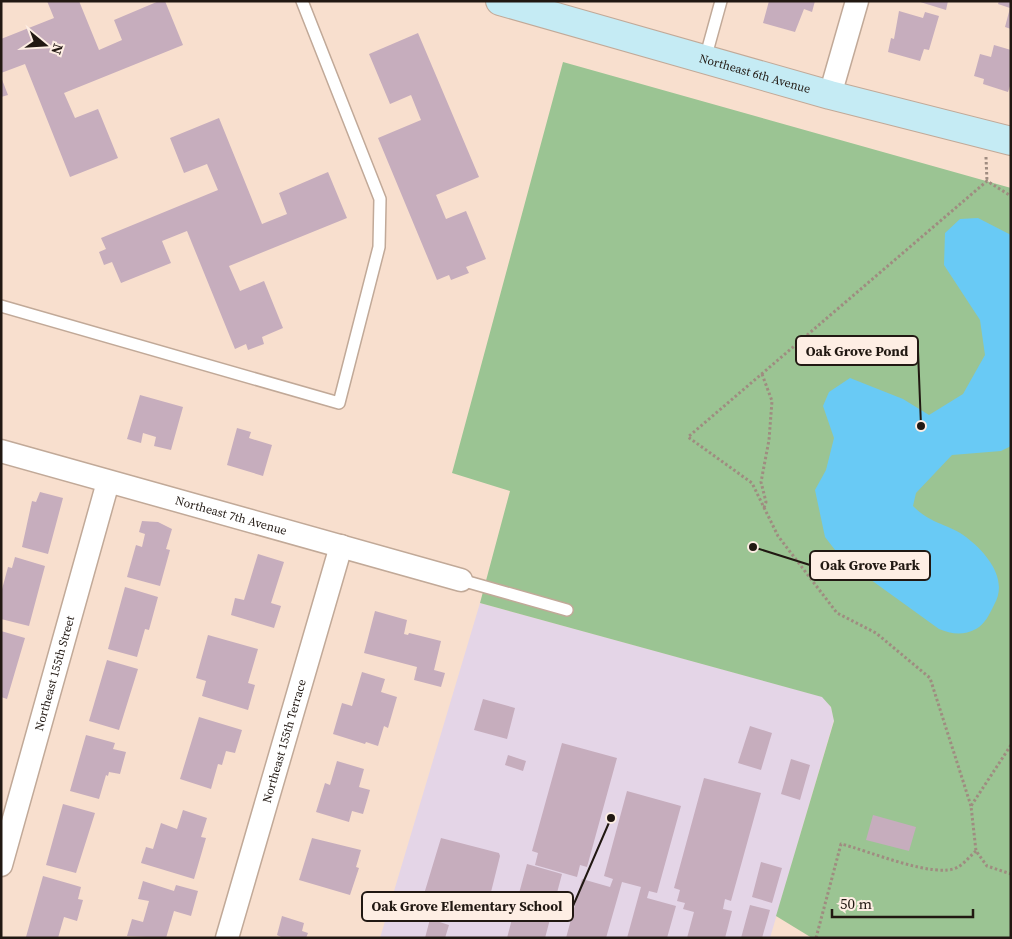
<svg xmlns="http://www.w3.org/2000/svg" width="1012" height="939" font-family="'Source Serif 4',serif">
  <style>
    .education { fill: #e4d5e7 }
    .green { fill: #9bc493 }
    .water { fill: #69caf5 }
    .building { fill: #c6adbd }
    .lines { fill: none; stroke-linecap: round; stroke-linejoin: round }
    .service-casing { stroke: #c1a998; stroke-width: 14 }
    .minor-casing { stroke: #c1a998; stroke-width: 25 }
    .secondary-casing { stroke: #c1a998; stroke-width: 30 }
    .path { stroke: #9f8c80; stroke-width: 3; stroke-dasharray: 2.5 2.5; stroke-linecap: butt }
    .service { stroke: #fff; stroke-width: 11 }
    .minor { stroke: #fff; stroke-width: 22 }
    .secondary { stroke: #c5ebf4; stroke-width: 28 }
    .labels { text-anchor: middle; stroke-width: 4; stroke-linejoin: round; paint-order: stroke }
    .street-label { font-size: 12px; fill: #211812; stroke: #feeee4 }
    .leader { fill: none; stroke: #211812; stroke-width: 2 }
    .callout-dot { fill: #211812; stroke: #feeee4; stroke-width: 2 }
    .callout { fill: #feeee4; stroke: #211812; stroke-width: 2 }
    .callout-label { font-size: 14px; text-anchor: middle; font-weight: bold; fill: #211812 }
  </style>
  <rect width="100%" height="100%" fill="#f8dfce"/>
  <path class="education" d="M480,603l343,94 8,10 3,13 -64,218h-390z"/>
  <path class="green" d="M563,62l448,126v750h-199l-36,-22 58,-195 -3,-14 -9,-10 -342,-94 30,-112 -58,-18z"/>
  <path class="water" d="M978,218l33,17v211l-10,5 -49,4 -36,38 -3,13c17,18 36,18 53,31 21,16 43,43 28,68 -5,10 -9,19 -18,24 -13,7 -25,5 -37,0l-97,-70 -17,-22 -10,-47 11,-20 8,-32 -11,-32 6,-14 21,-14 53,21 26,16 34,-21 22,-39 -5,-35 -36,-55 1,-32 15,-14z"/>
  <path class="building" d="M47,1h32l20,49 23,-10 -8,-20 45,-19h6l18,44 -119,48 11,25 23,-9 20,49 -48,19 -45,-113 -24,9v-34l53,-21z
    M769,1h46l-3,11 -8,-3 -9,23 -32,-9z
    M917,1h31l-2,9z
    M999,1h12v28l-6,-2 5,-19 -12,-4z
    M899,11l24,7 2,-6 14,4 -10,34 -5,-1 -4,12 -32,-9 3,-14 3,1z
    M418,33l61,144 -43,18 10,24 20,-8 20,48 -20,8 3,6 -18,7 -2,-5 -12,5 -59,-142 43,-18 -10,-25 -21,9 -21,-50z
    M994,45l17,5v33l-3,9 -25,-8 1,-5 -10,-3 6,-22 11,3z
    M1,77l7,18 -7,2z
    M219,118l43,106 25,-10 -8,-21 49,-21 19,46 -118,48 11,25 24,-10 19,47 -21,9 2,7 -16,6 -2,-6 -11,5 -48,-118 -25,10 9,22 -50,20 -9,-21 -8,3 -5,-13 7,-3 -5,-11 117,-48 -11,-26 -23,9 -14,-35z
    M140,395l43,12 -12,43 -17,-4 2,-9 -13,-4 -2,10 -14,-4z
    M237,428l14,4 -2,6 23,7 -9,31 -36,-11z
    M40,492l23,6 -15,56 -26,-7 10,-46 4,1z
    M142,521l16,1 14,7 -6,20 4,1 -10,36 -33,-9 9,-32 6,2 3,-13 -6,-2z
    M258,554l26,8 -13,41 10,3 -7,22 -43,-13 4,-17 9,2z
    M15,557l30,9 -16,60 -28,-7v-26l7,-26 4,1z
    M125,587l33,10 -9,33 -4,-1 -8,28 -29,-8z
    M375,611l32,9 -3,14 4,1 1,-2 32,8 -7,29 11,3 -4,14 -27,-7 3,-13 -53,-14z
    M1,631l24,7 -18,61 -6,-2z
    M208,635l50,14 -10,34 7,2 -7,25 -46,-14 4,-15 -10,-3z
    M107,660l31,9 -19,61 -30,-9z
    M362,672l23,7 -4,13 16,5 -9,31 -4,-2 -6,20 -12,-4 -1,2 -32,-10 9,-31 10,3z
    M483,699l32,9 -8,31 -33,-9z
    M199,717l43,13 -7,23 -9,-2 -4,14 -4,-1 -7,25 -31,-10z
    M750,726l22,7 -11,37 -23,-7z
    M86,735l29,8 -2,6 13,3 -6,22 -11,-2 -1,4 -2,-1 -7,24 -29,-8z
    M562,743l55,15 -30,109 -7,-2 -3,12 -42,-12 3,-12 -6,-2z
    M508,755l18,6 -3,10 -18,-6z
    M791,759l19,6 -10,35 -19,-6z
    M337,761l27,8 -5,18 11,3 -7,24 -11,-3 -3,11 -33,-10 9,-29 5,2z
    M704,778l57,15 -30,108 -6,-2 -2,10 9,2 -7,27h-38l7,-26 -11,-3 2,-6 -8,-2 3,-11 -6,-2z
    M627,791l54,15 -24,87 -8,-2 -2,7 29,8 -9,32h-40l14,-51 -19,-5 -16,56h-40l16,-59 28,8 3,-8 -9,-3z
    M63,804l32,9 -19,60 -30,-8z
    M183,810l24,8 -6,19 5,1 -12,41 -53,-16 5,-16 7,2 8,-26 16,6z
    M873,815l43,12 -7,24 -43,-11z
    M312,838l49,12 -5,17 3,1 -9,27 -51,-15z
    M441,838l58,15 1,3 -11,44 26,8 12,-44 35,10 -17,64h-38l5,-19 -27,-8 -3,9 -3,2 -56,-15 -2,-3z
    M761,862l21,6 -10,35 -20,-6z
    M43,876l38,11 -3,12 5,1 -6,21 -13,-4 -6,21 -32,-1z
    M143,881l31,10 2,-6 22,6 -7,25 -17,-5 -8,27 -39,-2 5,-17 11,3 6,-21 -11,-2z
    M750,905l20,5 -8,28h-21z
    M282,916l22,7 -2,8 6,2 -2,5h-23l-6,-3z
    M430,919l19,6 -4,13h-20z"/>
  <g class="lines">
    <defs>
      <path id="service" d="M705,59l16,-58
        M1,306l338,97 40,-156 1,-48 -78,-198
        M461,580l106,30"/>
      <g id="minor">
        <path d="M830,95l27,-94"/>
        <path id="s1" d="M1,451l460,129"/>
        <path id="s2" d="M1,865l107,-383"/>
        <path id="s3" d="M227,938l114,-392"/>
      </g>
      <g id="secondary">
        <path id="s4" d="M500,1l330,94 181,46"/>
      </g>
    </defs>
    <use href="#service" class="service-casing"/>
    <use href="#minor" class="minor-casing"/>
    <use href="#secondary" class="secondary-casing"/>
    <path class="path" d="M986,157l1,24
      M762,374l10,27 -3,39 -8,42 5,20 -2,6
      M1011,745l-40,61 5,45 11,15 24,8
      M971,806l-41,-128 -54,-45 -39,-20 -59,-77 -26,-53 -64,-46 299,-256 24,15
      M816,938l25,-94c26,6 95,36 117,23 7,-4 12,-11 18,-16"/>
    <use href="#service" class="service"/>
    <use href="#minor" class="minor"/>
    <use href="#secondary" class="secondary"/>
  </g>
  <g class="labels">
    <g class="street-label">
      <text dy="4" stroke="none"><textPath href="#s4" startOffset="265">Northeast 6th Avenue</textPath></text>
      <text dy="4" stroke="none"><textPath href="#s1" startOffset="239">Northeast 7th Avenue</textPath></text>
      <text dy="4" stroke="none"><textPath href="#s2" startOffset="199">Northeast 155th Street</textPath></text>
      <text dy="4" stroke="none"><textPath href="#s3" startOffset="205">Northeast 155th Terrace</textPath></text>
    </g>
  </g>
  <path class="leader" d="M921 426L918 351M753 547L810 565M611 818L573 906"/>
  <g class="callout-dot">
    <circle cx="921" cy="426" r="5"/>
    <circle cx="753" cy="547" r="5"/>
    <circle cx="611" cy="818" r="5"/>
  </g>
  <g class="callout">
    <rect x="796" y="336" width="122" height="29" rx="5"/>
    <rect x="810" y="551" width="120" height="29" rx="5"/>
    <rect x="362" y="892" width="211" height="29" rx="5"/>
  </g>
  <g class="callout-label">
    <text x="857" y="356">Oak Grove Pond</text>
    <text x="870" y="570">Oak Grove Park</text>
    <text x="467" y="911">Oak Grove Elementary School</text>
  </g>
  <rect width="1012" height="939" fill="none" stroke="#211812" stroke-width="5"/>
  <g transform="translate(45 45) rotate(108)" stroke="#feeee4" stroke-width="4" paint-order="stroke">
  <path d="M0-4L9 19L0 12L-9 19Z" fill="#211812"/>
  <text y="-8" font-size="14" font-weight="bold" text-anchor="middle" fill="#211812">N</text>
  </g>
  <path d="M832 909v8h141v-8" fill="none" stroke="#211812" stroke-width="2.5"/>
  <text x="840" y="909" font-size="15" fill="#211812" stroke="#feeee4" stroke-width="4" paint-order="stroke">50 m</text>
</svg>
